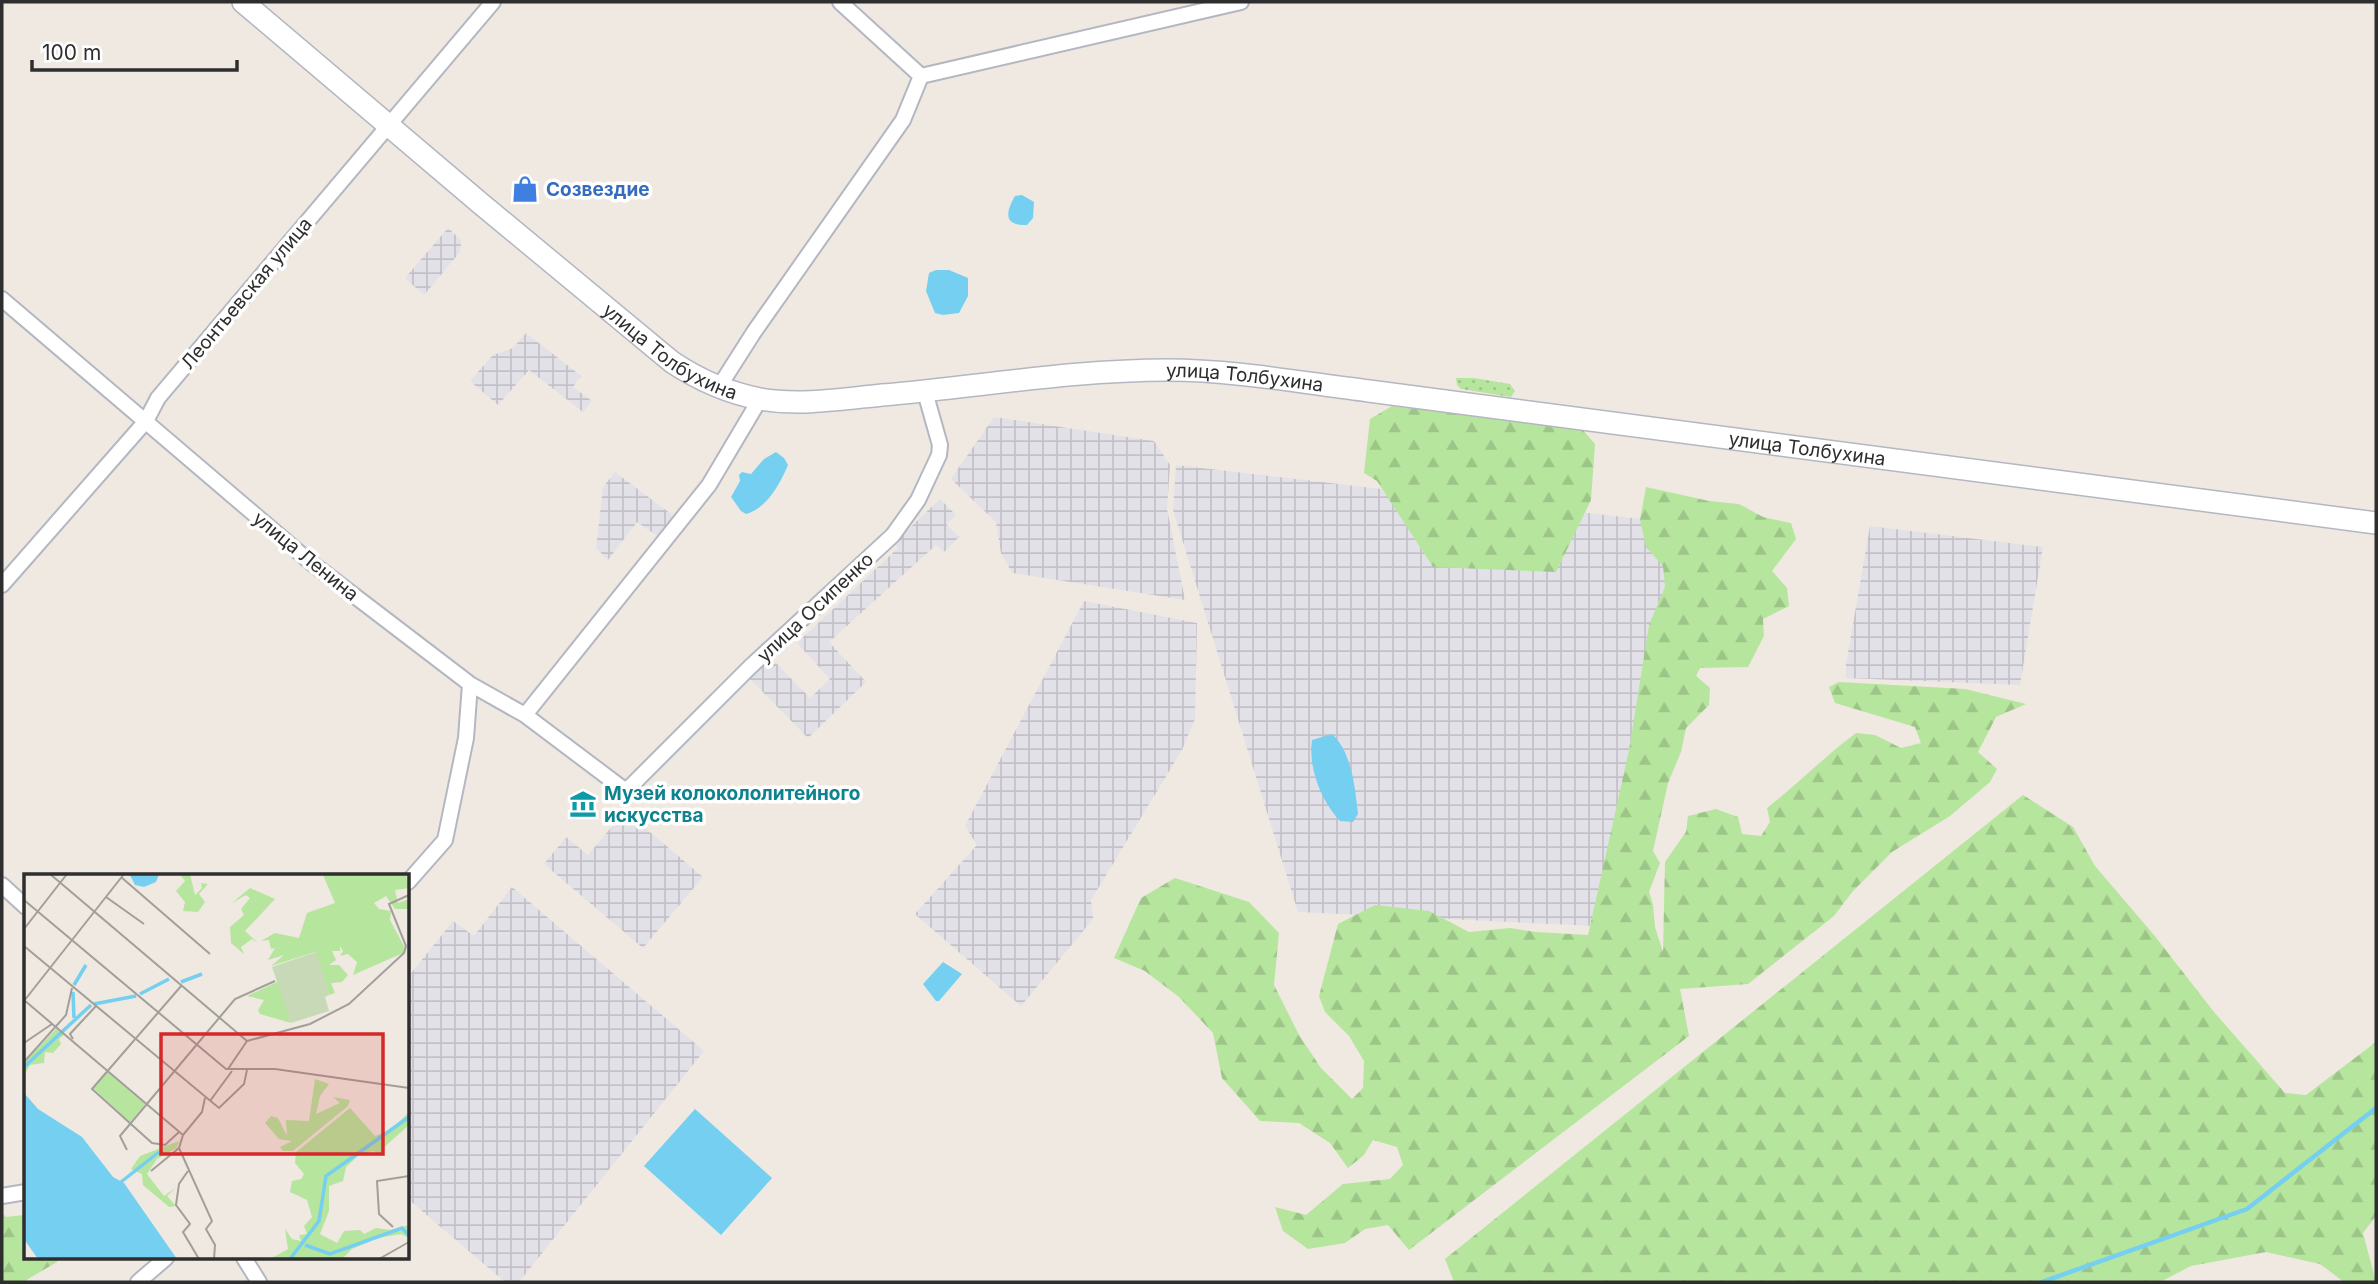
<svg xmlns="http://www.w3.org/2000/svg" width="2378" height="1284" font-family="Inter,sans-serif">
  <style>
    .industrial { fill: url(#industrial-grid) }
    .grass { fill: url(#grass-dots) }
    .forest { fill: url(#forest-firs) }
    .water { fill: #75cff0 }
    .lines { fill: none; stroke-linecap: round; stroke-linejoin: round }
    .stream { stroke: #75cff0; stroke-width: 4.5 }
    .minor-casing { stroke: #b4b7c1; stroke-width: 18 }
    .secondary-casing { stroke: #b4b7c1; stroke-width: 24 }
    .minor { stroke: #fff; stroke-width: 14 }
    .secondary { stroke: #fff; stroke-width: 21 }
    .labels { text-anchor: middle; stroke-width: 7; stroke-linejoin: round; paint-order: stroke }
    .shop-label { font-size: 19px; font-weight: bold; fill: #366cbe; stroke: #fff; text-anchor: start }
    .street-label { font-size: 19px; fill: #2e2e2e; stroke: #fff }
    .culture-label { font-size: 19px; font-weight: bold; fill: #0d838f; stroke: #fff; text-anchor: start }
    .inset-river { fill: none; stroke: #75cff0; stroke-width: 3.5 }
    .inset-road { fill: none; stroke: #a29e99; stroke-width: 2 }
    .view { fill: #d62828; fill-opacity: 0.15; stroke: #d62828; stroke-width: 3.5 }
    .inset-edge { fill: none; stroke: #2e2e2e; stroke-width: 3.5 }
  </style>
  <defs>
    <pattern id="industrial-grid" width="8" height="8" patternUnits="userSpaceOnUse" patternTransform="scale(1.75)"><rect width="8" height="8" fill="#e3e1e8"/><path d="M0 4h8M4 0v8" fill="none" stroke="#c3c1c7"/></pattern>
    <pattern id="grass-dots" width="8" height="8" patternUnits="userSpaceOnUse" patternTransform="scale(1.75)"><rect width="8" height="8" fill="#b6e59e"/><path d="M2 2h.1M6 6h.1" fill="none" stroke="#9dc588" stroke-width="1.8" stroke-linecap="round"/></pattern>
    <pattern id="forest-firs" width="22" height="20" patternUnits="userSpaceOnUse" patternTransform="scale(1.75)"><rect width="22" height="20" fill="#b6e59e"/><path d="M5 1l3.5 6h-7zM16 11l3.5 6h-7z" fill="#9dc588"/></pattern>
  </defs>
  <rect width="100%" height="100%" fill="#efe9e1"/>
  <path class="industrial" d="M448,228l13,12 -1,12 -36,43 -19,-17z
    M526,333l55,43 -8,11 19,14 -9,11 -54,-42 -31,35 -28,-24 23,-26 20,-7z
    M994,417l160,24 16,24 -3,44 18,91 -173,-27 -11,-20 -5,-31 -45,-43z
    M1176,465l516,60 -97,401 -297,-14 -125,-402z
    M615,472l60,45 -16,20 -22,-15 -29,38 -12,-12 7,-61z
    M940,499l16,16 -10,9 13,13 -15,15 -8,-7 -107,97 37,40 -58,56 -59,-60 22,-20 39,40 20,-19 -33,-36 101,-95 -4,-5z
    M1870,526l173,21 -23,138 -174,-7v-14z
    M1084,601l113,22 -2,96 -13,31 -91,150 2,19 -72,87 -106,-92 62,-69 -12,-19z
    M625,811l78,66 -60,71 -99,-84 22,-27 22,18z
    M512,887l192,164 -185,231h-14l-97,-83v-222l45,-56 21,15z"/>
  <path class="grass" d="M1456,378h18l36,6 5,7 -4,6 -50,-8 -4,-4z"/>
  <path class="forest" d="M1392,406l189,22 14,16 -4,56 -35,72 -123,-5 -56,-86 -13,-8 6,-54z
    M1646,487l63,14 30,3 24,13 28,6 5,16 -24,32 15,17 2,18 -26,13 1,17 -16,31 -48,1 -4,8 14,12 -1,17 -23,23 -5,24 -13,31 -15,68 7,12 -11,29 4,13 2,22 8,25 2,-90 21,-30 2,-16 28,-7 22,8 4,17 19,2 9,-14 -3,-14c31,-24 58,-52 89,-75l19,2 26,13 20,-5 -6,-16 -80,-24 -6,-16 10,-5 126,7 61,15 -30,13 -18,35 19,17 -7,13 -40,34 -58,36 -39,39 -19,25 -86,68 -68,5 9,47 -280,214 -21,-25 -23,4 -20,14 -37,6 -25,-18 -8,-24 31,8 37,-31 47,-5 13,-14 -6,-18 -24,-7 -9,15 -16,13 -18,-25 -31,-20 -39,-2 -38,-43 -9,-45 -34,-36 -34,-26 -31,-13 27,-60 34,-20 74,24 30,31 -5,52 25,50 22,33 31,31 11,-11 1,-27 -15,-25 -24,-24 -6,-16 19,-72 37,-19 54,6 40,21 41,-4 26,4 52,3 41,-185 20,-125 16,-38 -2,-21 -17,-19 -6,-27z
    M2023,795l50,32 22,39 59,69 60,77 71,81 21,2 70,-53v174l-13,17 13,49h-32l-24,-18 -54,-12 -75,14 -31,16h-706l-9,-23z
    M24,1203h2v55h33l-2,4 -34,20h-21v-69l4,4 18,-2z"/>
  <path class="water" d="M1022,195l12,7 -1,16 -6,7c-23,1 -22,-12 -12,-29z
    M936,270h13l19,8v18l-9,17 -16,2 -8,-2 -9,-22 3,-18z
    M776,452l8,6 4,7c-8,19 -21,43 -42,49l-5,-3 -10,-14 9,-16 -1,-6 3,-3 9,2 13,-15z
    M1332,734c20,18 23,54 26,80l-5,8 -13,-1c-19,-20 -32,-53 -28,-81z
    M943,962l19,12 -23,27h-3l-13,-17z
    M695,1109l77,69 -51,57 -77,-69z"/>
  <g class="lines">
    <path class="stream" d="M2042,1282l205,-73 129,-101"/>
    <defs>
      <path id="minor" d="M840,2l81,74
        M921,76l320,-74
        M2,299l307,262 161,123 55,31 101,76 124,-124 143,-132 25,-35 21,-45 1,-10 -15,-53
        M719,387l35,-55 149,-212 18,-44
        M2,585l144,-164 12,-23 335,-396
        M525,715l184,-230 51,-86
        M408,882l37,-42 21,-102 4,-54
        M2,885l24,22
        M2,1196l24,-4
        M244,1258l15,24
        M138,1282l28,-24"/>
      <g id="secondary">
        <path id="s1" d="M243,2l237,201 192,159c27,18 57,31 88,37 40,7 82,0 122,-4 95,-8 190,-25 286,-25 65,0 136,13 201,21l1007,132"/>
      </g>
    </defs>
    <use href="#minor" class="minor-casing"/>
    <use href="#secondary" class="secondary-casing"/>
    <use href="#minor" class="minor"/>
    <use href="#secondary" class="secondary"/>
  </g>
  <defs>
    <symbol id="shop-bare" viewBox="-9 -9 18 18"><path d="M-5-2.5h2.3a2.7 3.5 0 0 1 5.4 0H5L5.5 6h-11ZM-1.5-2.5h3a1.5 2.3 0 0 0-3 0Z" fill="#3f7fe0" stroke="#fff" stroke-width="2.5" paint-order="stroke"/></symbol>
    <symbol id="museum-bare" viewBox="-9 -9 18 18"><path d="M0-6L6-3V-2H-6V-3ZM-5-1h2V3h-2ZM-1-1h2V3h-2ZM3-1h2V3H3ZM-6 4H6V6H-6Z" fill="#0f9aa8" stroke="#fff" stroke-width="2.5" paint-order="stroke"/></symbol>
  </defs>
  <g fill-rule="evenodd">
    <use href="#shop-bare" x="506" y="170" width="38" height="38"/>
    <use href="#museum-bare" x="564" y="785" width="38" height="38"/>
  </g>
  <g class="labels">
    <g class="shop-label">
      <text x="546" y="196">Созвездие</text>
    </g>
    <g class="street-label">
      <text transform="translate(246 293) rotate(-50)" y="7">Леонтьевская улица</text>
      <text dy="7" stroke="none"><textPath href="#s1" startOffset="553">улица Толбухина</textPath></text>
      <text dy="7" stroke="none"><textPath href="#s1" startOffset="1143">улица Толбухина</textPath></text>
      <text dy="7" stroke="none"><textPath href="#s1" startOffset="1710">улица Толбухина</textPath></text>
      <text transform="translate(306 556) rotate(39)" y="7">улица Ленина</text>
      <text transform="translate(815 607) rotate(-43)" y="7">улица Осипенко</text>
    </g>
    <g class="culture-label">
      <text x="604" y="800">Музей колокололитейного<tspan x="604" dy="22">искусства</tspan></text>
    </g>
  </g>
  <g transform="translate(24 874)">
    <rect width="385" height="385" fill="#efe9e1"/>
    <path d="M101,213l20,17 -15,18 -22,-20z" fill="#b6e59e"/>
    <path d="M156,0h10l5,21 7,-7 -1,-5 7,1 -9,10 6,8 -7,10 -15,-1 2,-9 -9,-11 9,-10zM382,0l3,14 -14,2 3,13 11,-4 -1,10h-13l-9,-13 -12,7 5,6 12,2 -1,9 15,28 -2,5 -50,22 4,-13 -9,-8 -8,2 3,-5 -3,-5v5h-8l4,9 -7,5h10l9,10 -6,7 -11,1 4,10 -6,2 -14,-43 -44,14 13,-11 -16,5 7,-12 -4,1 -2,-9 -8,1 14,-8 24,5 8,-25 28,-10 -12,-28zM226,14l25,11 -30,32 13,12 -6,-4 -11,8 3,7 -13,-11 -1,-16 14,-12 -3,-6 9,-11 -4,-3 -14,8zM253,108l4,9 10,32 -31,-9 -2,-4 6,-10 -17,-4zM32,155l8,6 -5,4 2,5 -8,9 -8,-1 -1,11 -14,2 -6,10v-12zM291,205l14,5 -9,12 -4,18 24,-11 -7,-6 17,3 -2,6 -55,45h-10l-3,-4 12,-6 -13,-2 -14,-16 6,-7 7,2 9,18 -1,-16 23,1zM326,234l25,28 17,-7 17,-17v13l-27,24 3,7 -12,-5 -15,5 -12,11 -3,14 -14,5v25l-9,23 17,9 7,-12 16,-1 4,4 12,-6 15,2 18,-5v13l-8,-4 -23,4 -26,11 -10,10h-72l18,-10 -3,-20 7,10 9,2 -2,-6 8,-1 -3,-8 8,-9 -5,-17 -17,-8 2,-11 9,-2 3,-5 -9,-11 1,-11zM155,267l-2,7 -20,11 -10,15 17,22 13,-9 -10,9 9,10 -7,1 -26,-22 -1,-11 -11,-5 9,-13z" fill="#b6e59e"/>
    <path d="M292,78l13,43 -4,2 4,14 -38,12 -19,-56z" fill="#c8d9b8"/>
    <path d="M83,197l18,16 -17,15 -15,-14z" fill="#b6e59e"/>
    <path d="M135,0l-3,8 -12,5 -9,-2 -5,-10zM0,219l14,16 44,28 31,40 11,6 53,76h-139l-14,-20z" fill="#75cff0"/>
    <path class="inset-river" d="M157,108l21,-8M50,111l12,-20M49,118l1,26M116,120l29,-15M70,130l42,-8M0,193l67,-62M97,308l38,-30M281,371l25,9 72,-26 7,7M266,385l29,-38 7,-45 83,-59"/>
    <path class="inset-road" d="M26,0l197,167M97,3l89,77M82,23l38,27M0,26l202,169h49l134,19M0,55l43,-55M0,72l195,162 25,-24 3,-14M0,126l159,135M0,127l100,-127M49,165l-3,-5 26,-28M223,167l63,-17 39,-20 55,-51 2,-7 -17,-42 20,-9M0,169l28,-19M0,188l42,-47 6,-27M204,195l19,-28M186,227l22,-30M155,258l-14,13 -13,-2 -60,-54 90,-104M155,274l33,73 -6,8 9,16 -1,14M155,274l4,-13 19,-23 3,-14M103,276l-7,-14 115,-137 40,-18M127,297l28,-23M164,297l-9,13 -3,21 14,19 -7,8 16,27M369,353l-14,-13 -2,-33 32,-5M355,385l30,-17"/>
    <path class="view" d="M137,160h222v120h-222z"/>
    <rect width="385" height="385" class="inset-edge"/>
  </g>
  <rect width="2378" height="1284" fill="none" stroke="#2e2e2e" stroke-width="7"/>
  <path d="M32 60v10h205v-10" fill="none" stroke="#2e2e2e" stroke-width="3.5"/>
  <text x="42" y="60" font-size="21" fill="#2e2e2e" stroke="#ffffff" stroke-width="5" paint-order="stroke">100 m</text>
</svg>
